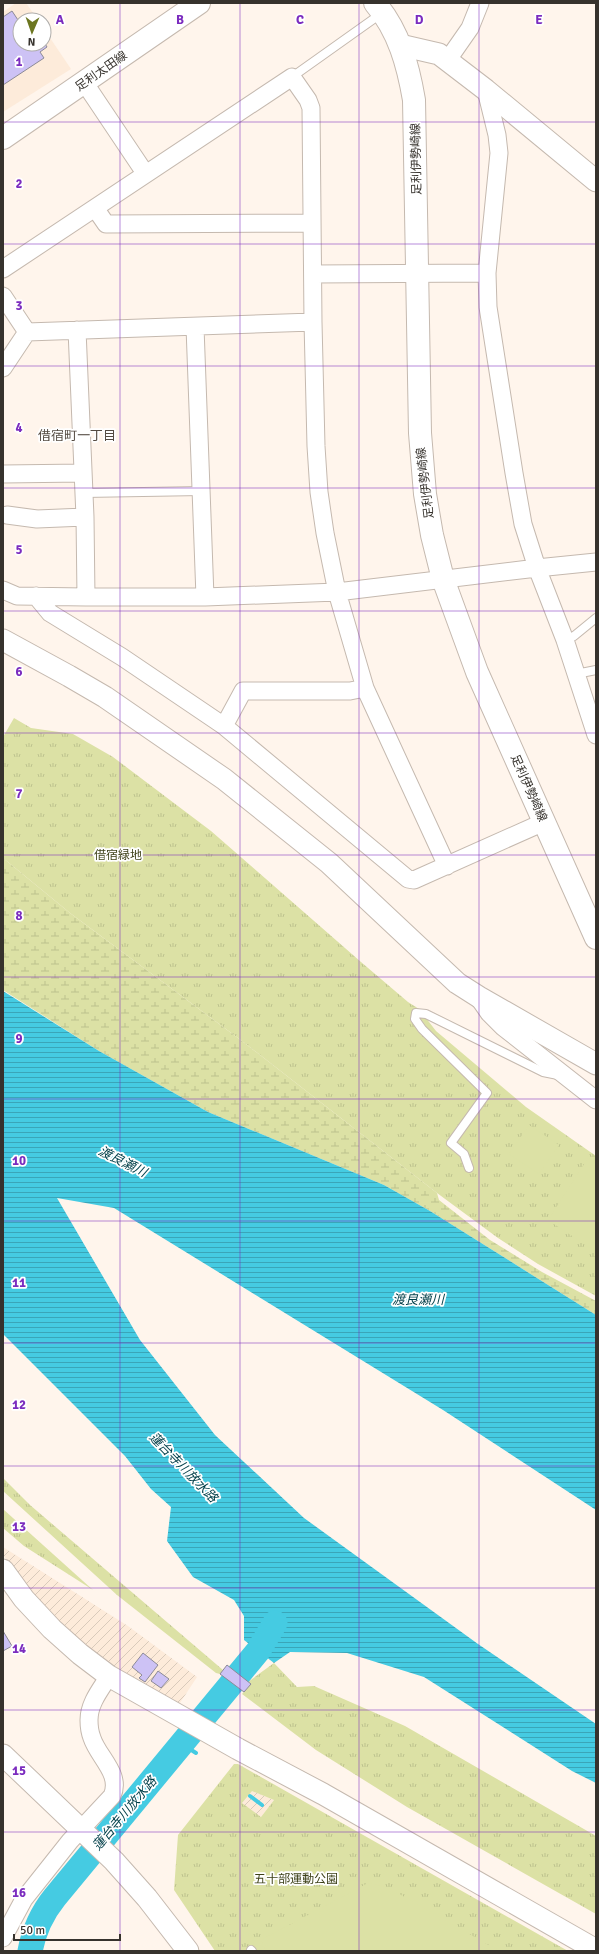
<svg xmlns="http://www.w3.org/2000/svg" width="599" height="1954" font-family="Signika,'Noto Sans JP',sans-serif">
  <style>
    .built { fill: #fdebda }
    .industrial { fill: url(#industrial-furrows) }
    .grass { fill: url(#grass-tufts); fill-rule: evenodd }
    .wetland { fill: url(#wetland-marsh) }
    .pitch { fill: #dce1a5 }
    .water { fill: url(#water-rules) }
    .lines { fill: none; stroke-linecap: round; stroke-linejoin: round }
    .stream { stroke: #45cbe2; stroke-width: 4 }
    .river { stroke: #45cbe2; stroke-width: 25 }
    .building { fill: #cdc2f5; stroke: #8c8a97 }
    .service-casing { stroke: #c5b9af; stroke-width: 10 }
    .minor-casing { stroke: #c5b9af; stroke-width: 19 }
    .tertiary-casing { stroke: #c5b9af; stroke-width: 23 }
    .primary-casing { stroke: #c5b9af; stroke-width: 24 }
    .service { stroke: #fff; stroke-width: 8 }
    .minor { stroke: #fff; stroke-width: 17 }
    .tertiary { stroke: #fff; stroke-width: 21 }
    .primary { stroke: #fff; stroke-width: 22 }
    .grid { fill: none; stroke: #7b2cbf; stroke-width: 1; stroke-opacity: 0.55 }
    .labels { text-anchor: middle; stroke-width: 3.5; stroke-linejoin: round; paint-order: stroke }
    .street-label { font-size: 12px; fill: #36322d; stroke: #fff }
    .park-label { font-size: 12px; fill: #3d4018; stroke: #fff }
    .neighbourhood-label { font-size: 13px; fill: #544b42; stroke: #fff }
    .water-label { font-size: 13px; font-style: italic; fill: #003e48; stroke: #fff }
    .grid-label { font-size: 13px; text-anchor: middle; font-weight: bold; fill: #7b2cbf; stroke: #fff; stroke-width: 3.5; stroke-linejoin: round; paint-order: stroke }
  </style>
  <defs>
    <pattern id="industrial-furrows" width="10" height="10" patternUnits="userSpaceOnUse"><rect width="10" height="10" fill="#fdebda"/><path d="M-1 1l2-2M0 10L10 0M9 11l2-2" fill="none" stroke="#d9cabb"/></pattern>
    <pattern id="grass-tufts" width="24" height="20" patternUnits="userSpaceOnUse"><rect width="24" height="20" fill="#dce1a5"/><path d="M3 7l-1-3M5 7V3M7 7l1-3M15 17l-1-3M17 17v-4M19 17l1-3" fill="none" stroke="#bdc28e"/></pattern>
    <pattern id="wetland-marsh" width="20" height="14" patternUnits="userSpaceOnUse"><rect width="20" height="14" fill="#dce1a5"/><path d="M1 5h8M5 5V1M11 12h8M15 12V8" fill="none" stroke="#bdc28e"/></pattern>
    <pattern id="water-rules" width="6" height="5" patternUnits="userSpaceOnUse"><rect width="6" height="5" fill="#45cbe2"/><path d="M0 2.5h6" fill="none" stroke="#3aa5b8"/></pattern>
  </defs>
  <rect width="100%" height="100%" fill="#fff5ec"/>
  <path class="built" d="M16,3h10l12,17h-18v24h24v-15l27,40 -68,43v-100z"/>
  <path class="industrial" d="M3,1547l125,79 69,51 -19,29 -78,-47 -56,-51 -41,-53z
    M251,1790l23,10 -13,17 -20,-13z"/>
  <path class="grass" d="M14,718l17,10 42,6 40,23 98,74 150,131 47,40 11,7 17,22 90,76 70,49v140l-58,-32 -40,-26 -61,-45 -195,-152 -172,-128 -67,-55v-121z
    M3,1478l27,27 193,165 -3,4 -4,-1 -99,-78 -114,-104z
    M3,1509l90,81 -69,-44 -21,-18z
    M274,1663l23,24 17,-1 91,40 191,110v78l-189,-107 -91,-57 -74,-56 9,-10 -3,-2z
    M234,1764h4l330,187h-353l-41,-61 4,-55zM252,1791l22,9 -13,17 -19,-14z"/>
  <path class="wetland" d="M3,858l67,55 172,128 195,152 2,7 51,40 52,32 54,29v14l-166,-104 -46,-26 -176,-73 -109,-61 -96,-61z"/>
  <path class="pitch" d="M529,1125l30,20 -20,29 -30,-20z
    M588,1158l8,5v89l-48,-32z
    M368,1883l19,4 112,64h-233l-5,-11z"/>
  <path class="water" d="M3,991l96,60 109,61 176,73 46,26 166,104v195l-153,-100 -329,-202 -57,-10 83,142 75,95 89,83 174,126 118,80v59l-24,-12 -148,-94 -77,-24 -57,-1 -16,11 -30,-23v-24l-10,-16 -41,-23 -26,-36 4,-34 -20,-18 -26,-33 -122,-122z"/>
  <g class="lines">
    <path class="stream" d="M182,1744l14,9
      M250,1796l12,9"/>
    <path class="river" d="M239,1674l19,-23 17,-28
      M30,1951c4,-21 12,-38 25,-54l177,-214"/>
  </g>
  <path class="building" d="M12,11l8,12v21h24v-2l3,5 -7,5 4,6 -41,27v-68z
    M3,1631l9,15 -9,5z
    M143,1653l15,12 -13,17 -6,-4 3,-3 -10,-8z
    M227,1665l24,19 -7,8 -24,-18z
    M158,1671l11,8 -8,9 -10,-7z"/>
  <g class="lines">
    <defs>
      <path id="service" d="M292,77l90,-64
        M84,493l118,-2
        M565,640l9,-4 22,-18
        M576,674l20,-4
        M469,1168l-5,-14 -13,-11 36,-50 -65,-64 -7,-10 1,-6 10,1 117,58 15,3
        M251,1950l1,1"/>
      <path id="minor" d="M447,61l23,-33 10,-25
        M84,82l61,91
        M486,90l11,45 2,18 -12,120 1,34 26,166 9,51 14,44 28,72 31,95
        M95,208l11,16 206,-1
        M3,269l289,-192 16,23 3,8 2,214 3,124 3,46 6,41 12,59 28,96 82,178
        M313,274l174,-1
        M3,296l24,36 286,-10
        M195,327l10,270
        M77,330l8,187 1,80
        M3,368l24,-36
        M3,474l80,-1
        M7,515l30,4 48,-2
        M3,590l14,6 69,1h119l132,-5 200,-24 59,-6
        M36,596l14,17 72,44 102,69 184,153 6,1 130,-58
        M224,726l19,-35h107l15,-3
        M480,1000l9,13 14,14 93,73
        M3,1938l21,-39 46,-58 42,-45c10,-22 -14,-39 -20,-58 -2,-5 -3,-13 -3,-18 0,-17 12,-31 20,-44"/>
      <path id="tertiary" d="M400,45l39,9 47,36 110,91
        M3,640l66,36 36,21 119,82 105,84 128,120 22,14 117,67
        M3,1570l21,29 28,30 28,25 29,22 129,73 85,45 273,156
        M3,1755l111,106 33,37 41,53"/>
      <path id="primary" d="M375,3c24,28 33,62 39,97l6,333 5,61 7,41 11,44 34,93 119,266
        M3,138l196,-135"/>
    </defs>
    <use href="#service" class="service-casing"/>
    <use href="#minor" class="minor-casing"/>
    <use href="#tertiary" class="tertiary-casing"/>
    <use href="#primary" class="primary-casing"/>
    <use href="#service" class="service"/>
    <use href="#minor" class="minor"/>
    <use href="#tertiary" class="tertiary"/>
    <use href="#primary" class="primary"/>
  </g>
  <path class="grid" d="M120,3v1948M240,3v1948M359,3v1948M479,3v1948M3,122h593M3,244h593M3,366h593M3,488h593M3,611h593M3,733h593M3,855h593M3,977h593M3,1099h593M3,1221h593M3,1343h593M3,1466h593M3,1588h593M3,1710h593M3,1832h593"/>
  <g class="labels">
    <g class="street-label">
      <text transform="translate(101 71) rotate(-35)" y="4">足利太田線</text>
      <text transform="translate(416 159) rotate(-91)" y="4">足利伊勢崎線</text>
      <text transform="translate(425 483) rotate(-97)" y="4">足利伊勢崎線</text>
      <text transform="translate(529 788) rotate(66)" y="4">足利伊勢崎線</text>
    </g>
    <g class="park-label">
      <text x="118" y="859">借宿緑地</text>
      <text x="296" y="1883">五十部運動公園</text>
    </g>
    <g class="neighbourhood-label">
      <text x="77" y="440">借宿町一丁目</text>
    </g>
    <g class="water-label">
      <text transform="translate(123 1161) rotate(27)" y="5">渡良瀬川</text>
      <text x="418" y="1304">渡良瀬川</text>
      <text transform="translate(184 1467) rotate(46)" y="5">蓮台寺川放水路</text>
      <text transform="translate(124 1813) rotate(-50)" y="5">蓮台寺川放水路</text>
    </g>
  </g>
  <g class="grid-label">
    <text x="60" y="24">A</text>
    <text x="180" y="24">B</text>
    <text x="300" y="24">C</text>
    <text x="419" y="24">D</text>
    <text x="539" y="24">E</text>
    <text x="19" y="66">1</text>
    <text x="19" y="188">2</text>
    <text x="19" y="310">3</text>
    <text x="19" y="432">4</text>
    <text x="19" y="554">5</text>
    <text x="19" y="676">6</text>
    <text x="19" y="798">7</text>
    <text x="19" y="920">8</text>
    <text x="19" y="1043">9</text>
    <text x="19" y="1165">10</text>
    <text x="19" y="1287">11</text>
    <text x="19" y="1409">12</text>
    <text x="19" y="1531">13</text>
    <text x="19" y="1653">14</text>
    <text x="19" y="1775">15</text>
    <text x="19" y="1897">16</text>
  </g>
  <rect width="599" height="1954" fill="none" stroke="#36322d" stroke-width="8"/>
  <g transform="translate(32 32) rotate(182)"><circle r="19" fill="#ffffff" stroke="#afadab"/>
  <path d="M0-3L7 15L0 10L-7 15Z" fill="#6c7620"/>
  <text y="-6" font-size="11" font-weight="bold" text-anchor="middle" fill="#36322d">N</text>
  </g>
  <path d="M14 1934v6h106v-6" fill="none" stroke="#36322d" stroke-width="2"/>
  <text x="20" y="1934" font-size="12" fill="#36322d" stroke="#ffffff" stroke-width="3" paint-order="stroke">50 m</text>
</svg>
